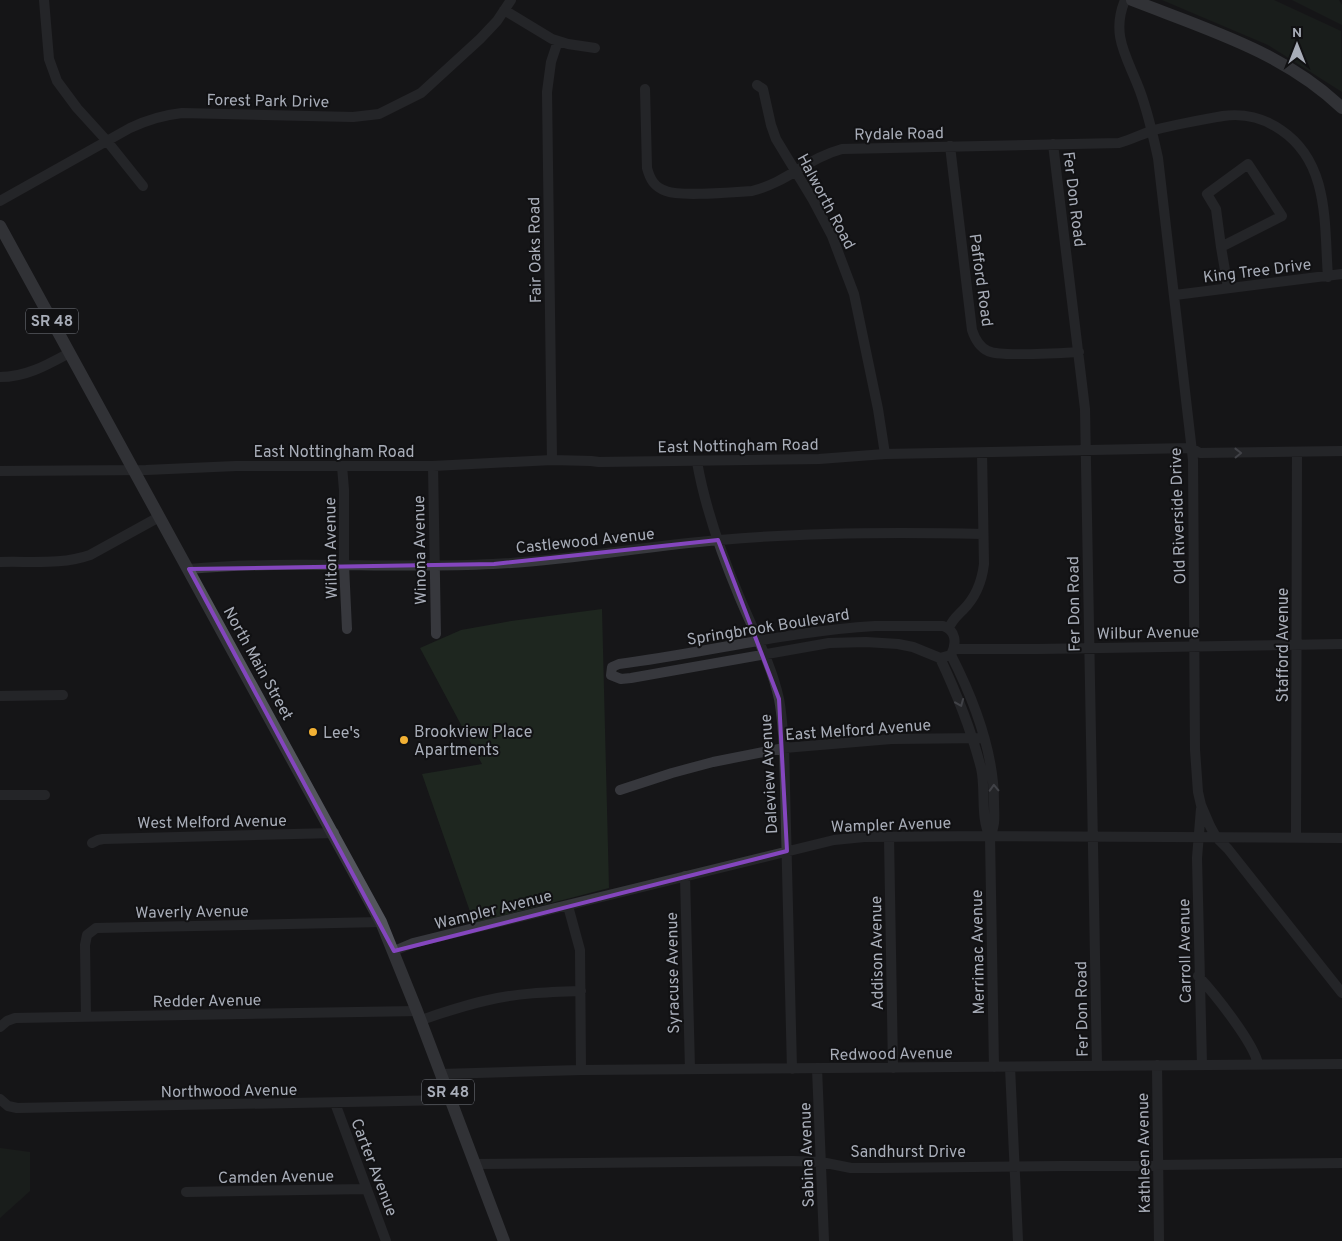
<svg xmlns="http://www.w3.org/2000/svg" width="1342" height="1241" font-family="Overpass,sans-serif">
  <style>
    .green { fill: #1e261f }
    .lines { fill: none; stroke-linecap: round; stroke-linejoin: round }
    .minor { stroke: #37383d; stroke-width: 10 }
    .major { stroke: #53555c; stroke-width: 12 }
    .oneway { stroke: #757881 }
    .marked { fill: none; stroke: #8446be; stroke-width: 4; stroke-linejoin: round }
    .poi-dot { fill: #f2b134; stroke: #111113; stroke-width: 2 }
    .labels { text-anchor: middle; stroke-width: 4; stroke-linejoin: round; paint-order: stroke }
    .shield { fill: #111113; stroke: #7b7e86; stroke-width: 1 }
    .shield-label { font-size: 15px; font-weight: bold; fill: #a8adb8 }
    .street-label { font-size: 16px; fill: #a8adb8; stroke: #111113 }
    .poi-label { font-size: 16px; fill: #a8adb8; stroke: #111113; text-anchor: start }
  </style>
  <rect width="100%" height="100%" fill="#161618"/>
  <path class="green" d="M1162,0h112l67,31 1,61 -74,-47z
    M1292,0h47l3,5v20z
    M602,609l7,279 -135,35 -52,-149 60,-10 -62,-116 41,-18 50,-9z
    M0,1148l30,4v39l-30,27z"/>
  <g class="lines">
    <path class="minor" d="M44,0l5,59 8,22 20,27 30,33 36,45
      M1125,0c-15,36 3,58 15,91 8,22 13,44 18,67l35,302 2,290 3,42 3,13 9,21 6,11 12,12 114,144
      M504,10l48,29 16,5 27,4
      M757,85l6,4 8,36 5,14 37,61 19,36 22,58 24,115 7,45
      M645,89l2,79c3,11 7,19 19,23 14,6 68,1 86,0 36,-9 56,-33 90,-42l277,-6c11,-3 21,-8 32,-12 21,-6 50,-11 72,-15 20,-3 41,2 58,14 49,33 43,94 47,147
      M1053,144l32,265 12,657
      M950,146l22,184c3,9 7,17 16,21 11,6 74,2 91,1
      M1248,164l34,52 -61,31 -5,-38 -9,-15z
      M0,201l130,-73c17,-8 33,-13 52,-15l171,4 26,-3 42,-21 59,-54 17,-18 14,-21
      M1221,247l7,41
      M1175,295l167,-21
      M0,377c26,0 47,-12 69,-24
      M552,460l-5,-368 4,-30 7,-21
      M697,462c8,45 24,91 42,134 14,34 32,67 40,103 3,16 4,33 5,49l8,321
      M342,466l2,24v75l3,64
      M433,466l3,168
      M0,471l146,-1 90,-4h197l119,-6 39,1 8,1 220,-3 66,-5 306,-6 9,5 142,-2
      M0,562c30,-1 62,3 90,-7l69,-38
      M189,569c101,-9 203,0 304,-5 76,-3 151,-18 227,-24 88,-8 175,-8 263,-6
      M875,626h68c13,4 14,17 8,29l-11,3 -27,-11 -15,-3 -32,-2 -37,1 -198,35 -10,1 -10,-4 1,-8 7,-3c86,-11 170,-33 256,-38z
      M949,628c3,-8 8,-12 14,-18 13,-13 19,-29 21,-46l-2,-111
      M954,649h84l304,-5
      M951,655c23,45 43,96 43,147 0,13 2,23 -4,34l4,231
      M940,658c17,36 31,71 41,110 5,20 -1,51 9,68
      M0,696l63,-1
      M620,790l52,-17 41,-11 71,-14 107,-9 93,-1
      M0,795h45
      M1201,809l-4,49 5,207
      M889,837l4,231
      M1296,837l1,-385
      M92,843l6,-3 5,-1 231,-6
      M685,876l5,193
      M568,906l12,44 1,120
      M394,951l19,-8 421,-103 30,-3 126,-1 352,2
      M1198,976c16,17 56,67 60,88
      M86,1017l-1,-72 2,-10 9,-7 285,-6
      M421,1020c21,-7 41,-14 63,-19 32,-8 64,-9 97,-10
      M0,1027l7,-6 8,-3 402,-7
      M1157,1065l2,176
      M1010,1067l8,174
      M817,1068l7,173
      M441,1074l140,-4 761,-6
      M0,1099l8,7 9,2 434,-8
      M335,1103l51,138
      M475,1164l318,-3 28,1 30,6h30l461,-5
      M186,1192l181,-3"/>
    <path class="major" d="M1132,0c74,29 152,52 210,108
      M0,226l381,696 36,89 87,230"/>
  </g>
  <defs><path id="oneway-chevron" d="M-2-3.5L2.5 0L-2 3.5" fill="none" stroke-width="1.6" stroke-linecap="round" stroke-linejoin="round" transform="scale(1.25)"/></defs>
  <g class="oneway">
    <use href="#oneway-chevron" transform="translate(1238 453) rotate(-1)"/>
    <use href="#oneway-chevron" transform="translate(960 703) rotate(68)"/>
    <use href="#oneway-chevron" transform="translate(994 788) rotate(-92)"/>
  </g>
  <path d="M0 0H1342V1241H0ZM718,540l61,159 8,152 -393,100 -205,-382 305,-5z" fill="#161618" fill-opacity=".55" fill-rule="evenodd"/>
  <path class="marked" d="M718,540l61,159 8,152 -393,100 -205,-382 305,-5z"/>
  <g class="poi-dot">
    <circle cx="313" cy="732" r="5"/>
    <circle cx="404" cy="740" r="5"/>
  </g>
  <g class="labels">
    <g class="shield">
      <rect x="26" y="308.5" width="52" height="25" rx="4"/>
      <rect x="422" y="1079.5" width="52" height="25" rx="4"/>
    </g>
    <g class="shield-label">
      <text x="52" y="326">SR 48</text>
      <text x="448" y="1097">SR 48</text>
    </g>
    <g class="street-label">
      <text transform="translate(268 100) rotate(1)" y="6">Forest Park Drive</text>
      <text transform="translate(899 133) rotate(-1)" y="6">Rydale Road</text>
      <text transform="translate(1075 199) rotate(83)" y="6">Fer Don Road</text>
      <text transform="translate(827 201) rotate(62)" y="6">Halworth Road</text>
      <text transform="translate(534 250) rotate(-91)" y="6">Fair Oaks Road</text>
      <text transform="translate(1257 270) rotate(-7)" y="6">King Tree Drive</text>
      <text transform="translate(982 280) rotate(82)" y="6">Pafford Road</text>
      <text transform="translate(738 445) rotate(-1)" y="6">East Nottingham Road</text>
      <text x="334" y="457">East Nottingham Road</text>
      <text transform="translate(1177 516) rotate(-92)" y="6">Old Riverside Drive</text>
      <text transform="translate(585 540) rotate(-6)" y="6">Castlewood Avenue</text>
      <text transform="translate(330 548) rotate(-91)" y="6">Wilton Avenue</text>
      <text transform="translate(419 550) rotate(-91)" y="6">Winona Avenue</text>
      <text transform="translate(1073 604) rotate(-91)" y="6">Fer Don Road</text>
      <text transform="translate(768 626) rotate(-9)" y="6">Springbrook Boulevard</text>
      <text transform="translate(1148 632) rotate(-1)" y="6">Wilbur Avenue</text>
      <text transform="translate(1282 645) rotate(-90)" y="6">Stafford Avenue</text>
      <text transform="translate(259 663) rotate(61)" y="6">North Main Street</text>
      <text transform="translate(858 729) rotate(-4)" y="6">East Melford Avenue</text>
      <text transform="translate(768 774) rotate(-93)" y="6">Daleview Avenue</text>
      <text transform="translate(212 821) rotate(-1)" y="6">West Melford Avenue</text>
      <text transform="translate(891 824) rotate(-2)" y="6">Wampler Avenue</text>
      <text transform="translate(493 909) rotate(-14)" y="6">Wampler Avenue</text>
      <text transform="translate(192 911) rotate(-1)" y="6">Waverly Avenue</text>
      <text transform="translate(1184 951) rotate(-91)" y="6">Carroll Avenue</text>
      <text transform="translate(977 952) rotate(-91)" y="6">Merrimac Avenue</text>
      <text transform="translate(876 953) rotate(-91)" y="6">Addison Avenue</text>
      <text transform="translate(672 973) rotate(-91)" y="6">Syracuse Avenue</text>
      <text transform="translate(207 1000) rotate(-1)" y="6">Redder Avenue</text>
      <text transform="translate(1081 1009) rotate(-91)" y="6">Fer Don Road</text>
      <text transform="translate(891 1053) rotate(-1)" y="6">Redwood Avenue</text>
      <text transform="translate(229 1090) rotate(-1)" y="6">Northwood Avenue</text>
      <text x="908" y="1157">Sandhurst Drive</text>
      <text transform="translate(1143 1153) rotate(-91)" y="6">Kathleen Avenue</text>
      <text transform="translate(806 1155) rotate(-92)" y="6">Sabina Avenue</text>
      <text transform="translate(375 1167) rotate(69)" y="6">Carter Avenue</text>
      <text transform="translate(276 1176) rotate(-1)" y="6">Camden Avenue</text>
    </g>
    <g class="poi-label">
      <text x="414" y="737">Brookview Place<tspan x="414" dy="18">Apartments</tspan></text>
      <text x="323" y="738">Lee's</text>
    </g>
  </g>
  <g transform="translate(1297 45)" stroke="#111113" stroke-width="4" paint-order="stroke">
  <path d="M0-4L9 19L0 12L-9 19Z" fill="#a8adb8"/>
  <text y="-8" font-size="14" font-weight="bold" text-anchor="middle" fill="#a8adb8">N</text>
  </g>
</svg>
